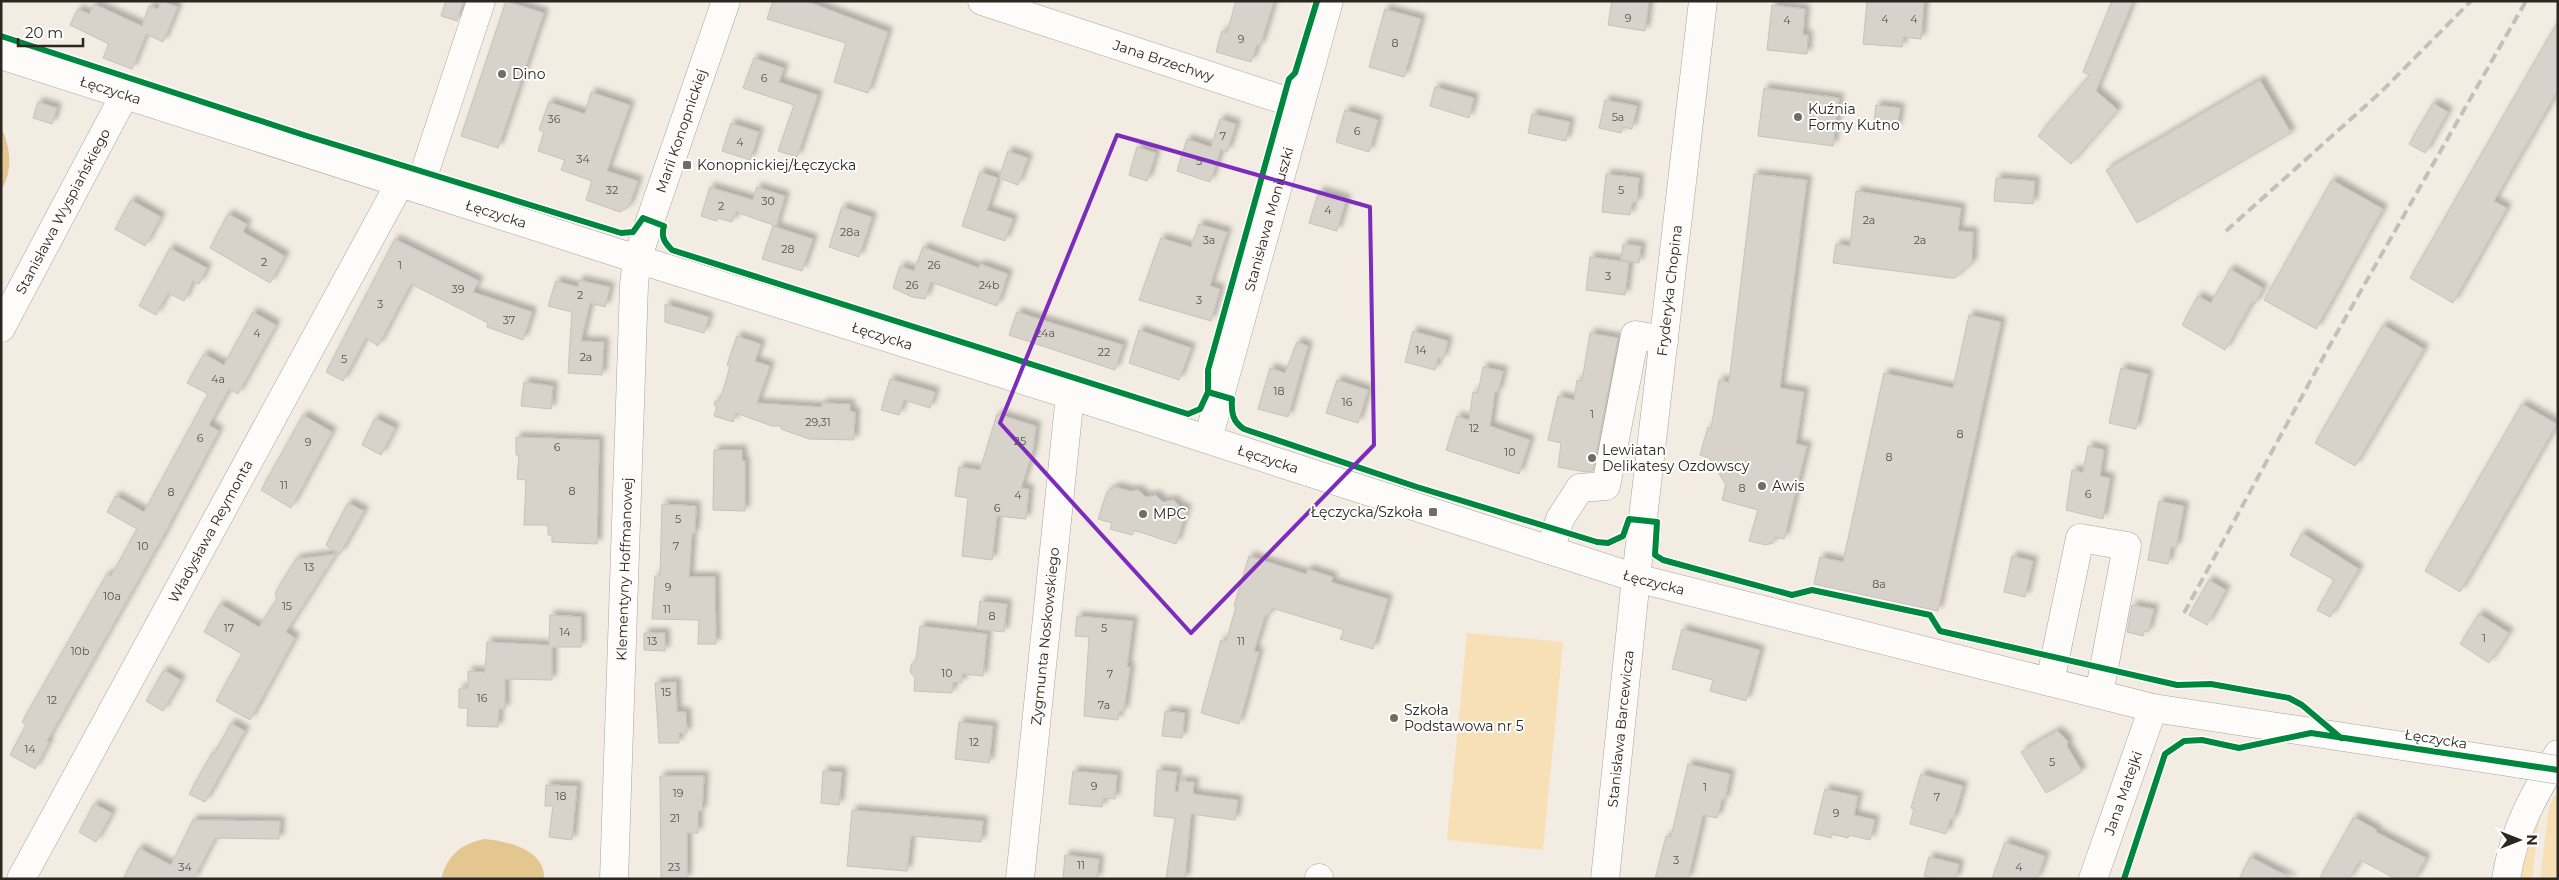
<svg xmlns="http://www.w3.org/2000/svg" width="2559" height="880" font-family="Montserrat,sans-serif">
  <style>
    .green { fill: #f7e0b5 }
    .water { fill: #e3c690 }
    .building { fill: #d7d2ca; stroke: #c7c2ba; filter: url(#shadow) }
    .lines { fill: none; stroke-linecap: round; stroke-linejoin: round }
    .minor-casing { stroke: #a9a49d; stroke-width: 29 }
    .minor { stroke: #fdfcfb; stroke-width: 28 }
    .rail { stroke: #c2c0bd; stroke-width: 4; stroke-dasharray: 10 5; stroke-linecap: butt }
    .minor-bridge-casing { stroke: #a9a49d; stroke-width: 29; stroke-linecap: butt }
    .minor-bridge { stroke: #fdfcfb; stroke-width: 28 }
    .cycleway-casing { stroke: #fff; stroke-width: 9 }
    .cycleway { stroke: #00873e; stroke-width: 6 }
    .marked { fill: none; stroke: #7b2cbf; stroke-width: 4; stroke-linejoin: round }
    .poi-dot { fill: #716c64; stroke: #fff; stroke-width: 2 }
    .labels { text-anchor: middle; stroke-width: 4; stroke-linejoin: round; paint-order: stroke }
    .number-label { font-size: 11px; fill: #59544d }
    .street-label { font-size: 14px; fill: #2b2720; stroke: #fff }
    .poi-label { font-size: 14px; fill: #2b2720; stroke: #fff; text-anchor: start }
  </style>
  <defs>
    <filter id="shadow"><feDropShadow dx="4.5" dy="-4.5" stdDeviation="2.5" flood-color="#0004"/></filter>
  </defs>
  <rect width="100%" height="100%" fill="#f2ece2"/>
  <path class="green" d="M1467,633l96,9 -20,208 -96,-10z
    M2554,796l4,1v82h-18l9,-72z
    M2540,811l-8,68h-13l2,-17z"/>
  <path class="water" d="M1,127c10,21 12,44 0,64z
    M485,839c22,2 61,11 59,40h-103c7,-24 19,-35 44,-40z"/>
  <path class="building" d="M161,1l17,6 -4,9 -11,26 -17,-8 -14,35 -29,-11 6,-14 -39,-19 8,-16 11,5 5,-10 48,22 7,-20 9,3z
    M446,1h17l-6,20 -16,-5z
    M506,1l38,12 -46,135 -37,-12z
    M773,1h33l82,31 -20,61 -34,-11 12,-39 -79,-24z
    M1236,1h38l-14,45 -3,-1 -6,17 -35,-10 6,-21 5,2z
    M1612,1h37l-4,30 -37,-6z
    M1867,1h57l-3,38 -18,-2 -1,10 -39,-3z
    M2112,1h21l-37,90 22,19 -47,54 -33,-28 52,-61 -7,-3z
    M1772,5l33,4 -2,26h5l-1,19 -40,-4z
    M1385,9l36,10 -17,58 -35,-10z
    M2558,21v69l-64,111 13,7 -54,95 -43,-25z
    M754,58l30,10 -5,14 39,13 -21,62 -19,-6 16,-46 -51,-17z
    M2260,80l31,53 -154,90 -31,-53z
    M1435,87l39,11 -5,20 -39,-12z
    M1764,88l75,10 -6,48 -75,-10z
    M591,92l39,13 -23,66 31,10 -9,25 -9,6 -34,-12 6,-19 -31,-11 4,-10 -27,-9 6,-19 -5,-2 10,-28 36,12z
    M1605,100l32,6 -5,23 -9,-2 -2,6 -22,-5z
    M38,102l19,6 -5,16 -19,-6z
    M2433,103l15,9 -23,41 -16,-9z
    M1876,105l24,3 -3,20 -23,-3z
    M1345,110l33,10 -9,32 -33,-10z
    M1532,114l38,8 -4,19 -38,-8z
    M1220,119l16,5 -9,28 -8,-3 2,1 -11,32 -33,-11 10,-32 24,8z
    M731,123l28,9 -9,28 -28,-9z
    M1137,147l19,6 -9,28 -18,-6z
    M1008,151l20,7 -10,27 -19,-7z
    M980,172l18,6 -11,32 26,9 -8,22 -43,-15z
    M1606,174l33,4 -2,24 -5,1 -2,12 -28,-3z
    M1754,174l53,6 -27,208 24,4 -8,52 11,2 -23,93 -9,-2 -2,6 -7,2 -17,-4 9,-31 -36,-10 4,-15 -17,-27 -9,-3 8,-28 3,2 8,-49 10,2z
    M1996,178l39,3 -2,23 -39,-3z
    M2332,180l51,29 -67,120 -52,-29z
    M710,187l43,13 4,-13 28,9 -9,30 -40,-14 -4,10 -14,-4 -2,3 -15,-5z
    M1319,191l27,8 -9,32 -28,-8z
    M1856,191l105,17 -3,23 15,1 -1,31 -17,15h-4l-118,-15 3,-19 14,2z
    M131,200l30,17 -16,29 -30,-17z
    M842,207l30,10 -13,40 -30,-10z
    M228,214l19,10 -4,8 42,24 -15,27 -60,-35z
    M1199,224l28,8 -17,54 10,3 -9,32 -72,-21 22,-62 30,9z
    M773,226l40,13 -11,32 -40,-12z
    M395,239l84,42 -6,11 59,20 -9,28 -36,-13 1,-4 -77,-39 -33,62 -12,-8 -23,43 -17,-9z
    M1623,244l18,2 -2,17 -18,-3z
    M923,247l56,21 1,-4 28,10 -11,32 -66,-24 -6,17 -13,-2 -19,-9 7,-22 14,5z
    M170,248l37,20 -8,16 -6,-3 -9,20 -16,-8 -12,22 -17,-9z
    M1590,257l39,5 -4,33 -39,-5z
    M2230,269l33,19 -8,16 -3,-2 -27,48 -43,-25 16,-29 13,7z
    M579,280l31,7 -5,20 -15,-4 -9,38 23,1 -2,33 -34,-2 4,-61 -24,-6 8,-25 22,6z
    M665,304l44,13 -5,16 -39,-11z
    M253,312l23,13 -38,69 -9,-5 -20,36 10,6 -58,109 -114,201 2,1 -14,27 -25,-14 16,-30 -4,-3 85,-148 4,2 26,-47 -30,-17 9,-16 28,16 64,-118 -21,-11 17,-29 20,11z
    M1017,312l106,33 -8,25 -106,-35z
    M1969,315l32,7 -63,289 -124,-27 6,-27 23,5 41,-189 69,15z
    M2383,325l41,24 -69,117 -40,-23z
    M1139,330l52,18 -12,32 -50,-17z
    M1413,331l35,10 -5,18 -5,-1 -3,12 -30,-8z
    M1590,333l28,5 -25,133 -7,1 -28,-5 3,-24 -13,-3 10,-44 16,4 3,-20 5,1z
    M737,336l24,8 -6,17 15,5 -13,37 65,4v-4l28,1v7l5,1 -1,28 -45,-1 -28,-10v-3h-9l-36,-13 -3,9 -19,-6 3,-10 -3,-1 1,-4h4l5,-13 6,-22 -3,-1z
    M1297,342l11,4 -20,71 -30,-8 12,-41 15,5z
    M1483,367l20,4 -5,21h-3l-5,34 40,14 -11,34 -73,-24 11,-34 12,4 4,-28 5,1z
    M2121,368l27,6 -12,55 -27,-6z
    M890,379l45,13 -5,16 -26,-8 -5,15 -18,-5z
    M1337,380l31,10 -10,33 -32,-10z
    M524,382l29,4 -2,23 -30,-3z
    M2522,404l35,20 -97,168 -35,-21z
    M997,414l39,12 -3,24 -12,38 8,1 -3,30 -29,-3 -5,44 -30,-4 6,-58 -13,-2 4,-29 21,3z
    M303,415l29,17 -41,76 -30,-18z
    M375,418l20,10 -14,27 -19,-10z
    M516,437l83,3 -2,104 -45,-2v-7h-4v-10h-24l2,-45 -9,-1 2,-24h-3z
    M2088,446l16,4 -4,26 10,2 -7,41 -37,-9 6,-40 11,2z
    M714,450h28v10l3,1v50l-32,-1z
    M1116,487l14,4 8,-1 8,7 10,-2 7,7 11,-2 5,6 8,3 -11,35 -42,-14 -2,5 -22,-6 2,-6 -14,-4 9,-27z
    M2159,501l25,5 -8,42 -5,-1 -3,17 -20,-4z
    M348,503l16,8 -24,43 -14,-9z
    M662,504l34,2 -1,27h-3l-3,44h26l1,67h-18l1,-24 -47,-1 3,-43h5z
    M2302,533l57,36 -29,48 -13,-7 17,-30 -44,-25z
    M336,554l-50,78 9,6 -45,82 -34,-19 26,-47 -38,-22 16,-28 39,23 18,-28 -2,-6 21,-34z
    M1249,556l57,18 2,-5 25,8 -2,5 57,17 -15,50 -33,-10 4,-9 -72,-22 -3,7 -4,1 -11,35 5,1 -20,72 -38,-11 20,-73 5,2 10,-35 -2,-1z
    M2012,556l21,5 -8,36 -21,-5z
    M2209,580l17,10 -19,35 -18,-10z
    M980,601l27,3 -3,28 -27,-3z
    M2132,605l22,4 -6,23 -4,-1 -1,5 -16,-4z
    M2479,614l30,19 -20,30 -29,-19z
    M550,615l31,2v30h-29v33l-47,-1v30h-6l-1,18 -31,-1 1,-18h-9v-19l9,-1v-17l17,1 2,-30 62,3z
    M1077,616l56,5 -6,46h3l-6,44h-5l-1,9 -34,-4 5,-79 -14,-1z
    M920,626l67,8 -4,42 -21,-2v9l-9,-1 -1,11 -38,-2 1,-13 -5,-6 1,-7 5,-4z
    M1682,629l78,21 -14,51 -36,-10 3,-11 -41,-11z
    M644,633h21v18l-21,-1z
    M164,670l17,10 -18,31 -17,-10z
    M676,682l1,30h9l1,21h-8v10h-20l-4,-60z
    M1165,711l20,2 -3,25 -20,-2z
    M959,722l34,4 -4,37 -34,-4z
    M231,723l14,8 -40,71 -16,-8 23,-41 2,1z
    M2057,731l11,10 -1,5 15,25 -36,22 -25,-41z
    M1688,764l42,10 -5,26 -3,-1 -5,19 -14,-3 -15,64h-33l11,-43 5,1z
    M1157,770l20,2 -2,19 3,1 2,-11 14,1 -1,12 45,6 -3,20 -44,-6 -6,65h-19l9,-61 -21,-2z
    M823,771l19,1 -3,33 -18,-2z
    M1073,771l44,4 -2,24 -12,-1 -1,9 -33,-3z
    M1921,774l42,12 -10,34 -3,-1 -4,15 -36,-10 4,-15 -3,-1z
    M660,776h44l-2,35h-4v22h-11v46h-26z
    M546,785l31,1 -5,54 -23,-3 4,-31h-8z
    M1825,789l33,7 -4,19 21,5 -5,20 -21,-5 -1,3 -16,-4 -1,4 -17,-4z
    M94,804l18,9 -16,29 -17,-10z
    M852,810l131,11 -2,21 -70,-6 -4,35 -60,-5z
    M2354,817l23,13 -1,2 50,26 -11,21h-19l-36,-19 -11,19h-30z
    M193,820l87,1 -1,18 -64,-1 -21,40 2,1h-73l16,-31 32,17z
    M2005,842l40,14 -8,23h-45z
    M1065,855l34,4 -2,20h-34z
    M1929,857l30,7 -3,15h-19l-13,-3z
    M2250,857l43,22h-54z"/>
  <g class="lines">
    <defs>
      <g id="minor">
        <path id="s1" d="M982,1l317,104"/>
        <path id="s2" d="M1,55l636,204 433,136 566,183 517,130 368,56"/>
        <path d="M419,189l62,-188"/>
        <path id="s3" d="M1,328l124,-234"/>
        <path id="s4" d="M1208,439l121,-438"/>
        <path d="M1550,550l10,-31 20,-31 26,-2 29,-151 29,5"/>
        <path d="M2050,682l30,-144 47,8 -28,148"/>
        <path id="s5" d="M21,879l379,-696"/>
        <path id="s6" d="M614,879l20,-594 3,-26 89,-258"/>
        <path id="s7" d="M1020,879l50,-484"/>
        <path d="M1319,879v-1"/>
        <path id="s8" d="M1605,879l31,-301 67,-577"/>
        <path id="s9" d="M2093,879l60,-171"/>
        <path d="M2506,879c8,-50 27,-82 52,-125"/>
      </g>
    </defs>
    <use href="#minor" class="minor-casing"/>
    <use href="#minor" class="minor"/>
    <path class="rail" d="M2226,231l155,-139 90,-91
      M2184,613l146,-268 196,-344"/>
    <defs>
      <path id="minor-bridge" d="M2521,764l37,6"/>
    </defs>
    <use href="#minor-bridge" class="minor-bridge-casing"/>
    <use href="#minor-bridge" class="minor-bridge"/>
    <defs>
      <path id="cycleway" d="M1,36l306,100 314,97 12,-1 10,-14 21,8c-3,11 0,16 8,24l516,164 12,-5 8,-17 24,7c-1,14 1,23 12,30l173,58 180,55 11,1 15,-7 6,-17 28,3 -2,33 8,5 129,35 20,-5 118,25 10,16 237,54 34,-1 78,14 13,7 39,33
        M1208,392v-22l81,-291 6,-6 22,-72
        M2124,879l41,-125 19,-13 18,-1 37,8 72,-15 247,37"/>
    </defs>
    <use href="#cycleway" class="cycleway-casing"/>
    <use href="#cycleway" class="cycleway"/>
  </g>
  <path class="marked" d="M1117,135l253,72 4,238 -183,188 -191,-210z"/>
  <g class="poi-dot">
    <circle cx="502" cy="74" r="5"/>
    <circle cx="1798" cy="117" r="5"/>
    <rect x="682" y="160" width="10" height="10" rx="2.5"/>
    <circle cx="1592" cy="458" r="5"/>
    <circle cx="1762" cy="486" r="5"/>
    <rect x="1428" y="507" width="10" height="10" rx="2.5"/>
    <circle cx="1143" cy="514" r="5"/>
    <circle cx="1394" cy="718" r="5"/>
  </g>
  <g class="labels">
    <g class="number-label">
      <text x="1628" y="22">9</text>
      <text x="1885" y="23">4</text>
      <text x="1914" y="23">4</text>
      <text x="1787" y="24">4</text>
      <text x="1241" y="43">9</text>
      <text x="1395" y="47">8</text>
      <text x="764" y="82">6</text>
      <text x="1618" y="121">5a</text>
      <text x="554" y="123">36</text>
      <text x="1357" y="135">6</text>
      <text x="1223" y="140">7</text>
      <text x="740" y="146">4</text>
      <text x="583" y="163">34</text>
      <text x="1199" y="165">5</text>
      <text x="612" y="194">32</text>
      <text x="1621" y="194">5</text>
      <text x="768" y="205">30</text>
      <text x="721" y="210">2</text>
      <text x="1328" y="214">4</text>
      <text x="1869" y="224">2a</text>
      <text x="850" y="236">28a</text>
      <text x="1209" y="244">3a</text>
      <text x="1920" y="244">2a</text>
      <text x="788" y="253">28</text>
      <text x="264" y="266">2</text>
      <text x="400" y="269">1</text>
      <text x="934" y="269">26</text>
      <text x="1608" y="280">3</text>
      <text x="912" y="289">26</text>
      <text x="989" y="289">24b</text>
      <text x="458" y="293">39</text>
      <text x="580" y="299">2</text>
      <text x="1199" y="304">3</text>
      <text x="380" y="308">3</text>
      <text x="509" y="324">37</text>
      <text x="257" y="337">4</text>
      <text x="1045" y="337">24a</text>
      <text x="1421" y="354">14</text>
      <text x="1104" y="356">22</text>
      <text x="586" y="361">2a</text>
      <text x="344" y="363">5</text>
      <text x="218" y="383">4a</text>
      <text x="1279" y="395">18</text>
      <text x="1347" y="406">16</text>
      <text x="1592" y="418">1</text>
      <text x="818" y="426">29,31</text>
      <text x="1474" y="432">12</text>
      <text x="1960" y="438">8</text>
      <text x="200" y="442">6</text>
      <text x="1020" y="445">25</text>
      <text x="308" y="446">9</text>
      <text x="557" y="451">6</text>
      <text x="1510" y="456">10</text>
      <text x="1889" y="461">8</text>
      <text x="284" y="489">11</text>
      <text x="1742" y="492">8</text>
      <text x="572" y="495">8</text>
      <text x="171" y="496">8</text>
      <text x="2088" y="498">6</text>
      <text x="1018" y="499">4</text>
      <text x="997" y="512">6</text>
      <text x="678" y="523">5</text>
      <text x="143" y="550">10</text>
      <text x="676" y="550">7</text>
      <text x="309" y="571">13</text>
      <text x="1879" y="588">8a</text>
      <text x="668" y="591">9</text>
      <text x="112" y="600">10a</text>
      <text x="287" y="610">15</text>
      <text x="667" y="613">11</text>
      <text x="992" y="620">8</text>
      <text x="229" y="632">17</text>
      <text x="1104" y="632">5</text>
      <text x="565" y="636">14</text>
      <text x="2484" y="642">1</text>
      <text x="652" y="645">13</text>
      <text x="1241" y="645">11</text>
      <text x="80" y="655">10b</text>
      <text x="947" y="677">10</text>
      <text x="1110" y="678">7</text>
      <text x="666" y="696">15</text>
      <text x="482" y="702">16</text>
      <text x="52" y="704">12</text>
      <text x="1104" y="709">7a</text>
      <text x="974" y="746">12</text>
      <text x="30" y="753">14</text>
      <text x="2052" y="766">5</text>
      <text x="1094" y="790">9</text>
      <text x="1705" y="791">1</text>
      <text x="678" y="797">19</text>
      <text x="561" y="800">18</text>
      <text x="1937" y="801">7</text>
      <text x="1836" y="817">9</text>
      <text x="675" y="822">21</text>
      <text x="1676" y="864">3</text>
      <text x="1081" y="869">11</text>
      <text x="185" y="871">34</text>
      <text x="674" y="871">23</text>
      <text x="2019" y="871">4</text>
    </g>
    <g class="street-label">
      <text dy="5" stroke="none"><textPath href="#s1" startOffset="191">Jana Brzechwy</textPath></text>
      <text dy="5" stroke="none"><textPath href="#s2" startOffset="115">Łęczycka</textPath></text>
      <text dy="5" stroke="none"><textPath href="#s6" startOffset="756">Marii Konopnickiej</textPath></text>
      <text dy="5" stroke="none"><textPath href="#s3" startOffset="132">Stanisława Wyspiańskiego</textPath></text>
      <text dy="5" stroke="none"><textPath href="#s2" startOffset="520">Łęczycka</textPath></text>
      <text dy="5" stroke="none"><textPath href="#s4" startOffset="228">Stanisława Moniuszki</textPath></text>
      <text dy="5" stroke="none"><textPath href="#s8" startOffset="592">Fryderyka Chopina</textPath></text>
      <text dy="5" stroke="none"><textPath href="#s2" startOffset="925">Łęczycka</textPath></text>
      <text dy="5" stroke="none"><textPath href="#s2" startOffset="1330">Łęczycka</textPath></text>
      <text dy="5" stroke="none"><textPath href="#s5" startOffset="396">Władysława Reymonta</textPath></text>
      <text dy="5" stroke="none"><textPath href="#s6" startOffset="310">Klementyny Hoffmanowej</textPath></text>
      <text dy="5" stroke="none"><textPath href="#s2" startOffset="1735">Łęczycka</textPath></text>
      <text dy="5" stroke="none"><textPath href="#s7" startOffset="244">Zygmunta Noskowskiego</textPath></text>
      <text dy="5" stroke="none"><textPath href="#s8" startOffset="151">Stanisława Barcewicza</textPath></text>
      <text transform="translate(2436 739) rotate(9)" y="5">Łęczycka</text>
      <text dy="5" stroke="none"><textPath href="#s9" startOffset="91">Jana Matejki</textPath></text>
    </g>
    <g class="poi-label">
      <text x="512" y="79">Dino</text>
      <text x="1808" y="114">Kuźnia<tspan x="1808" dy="16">Formy Kutno</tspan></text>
      <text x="697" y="170">Konopnickiej/Łęczycka</text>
      <text x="1602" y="455">Lewiatan<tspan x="1602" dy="16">Delikatesy Ozdowscy</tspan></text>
      <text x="1772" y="491">Awis</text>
      <text x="1423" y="517" text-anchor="end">Łęczycka/Szkoła</text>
      <text x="1153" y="519">MPC</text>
      <text x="1404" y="715">Szkoła<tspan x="1404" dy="16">Podstawowa nr 5</tspan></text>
    </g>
  </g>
  <rect width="2559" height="880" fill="none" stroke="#2b2720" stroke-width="5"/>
  <g transform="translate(2519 840) rotate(90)" stroke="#ffffff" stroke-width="4" paint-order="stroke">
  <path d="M0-4L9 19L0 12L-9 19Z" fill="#2b2720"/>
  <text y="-8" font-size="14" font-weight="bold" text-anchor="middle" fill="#2b2720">N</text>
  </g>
  <path d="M18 38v8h65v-8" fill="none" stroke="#2b2720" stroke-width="2.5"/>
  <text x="25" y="38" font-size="15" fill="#2b2720" stroke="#ffffff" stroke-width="4" paint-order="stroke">20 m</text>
</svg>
